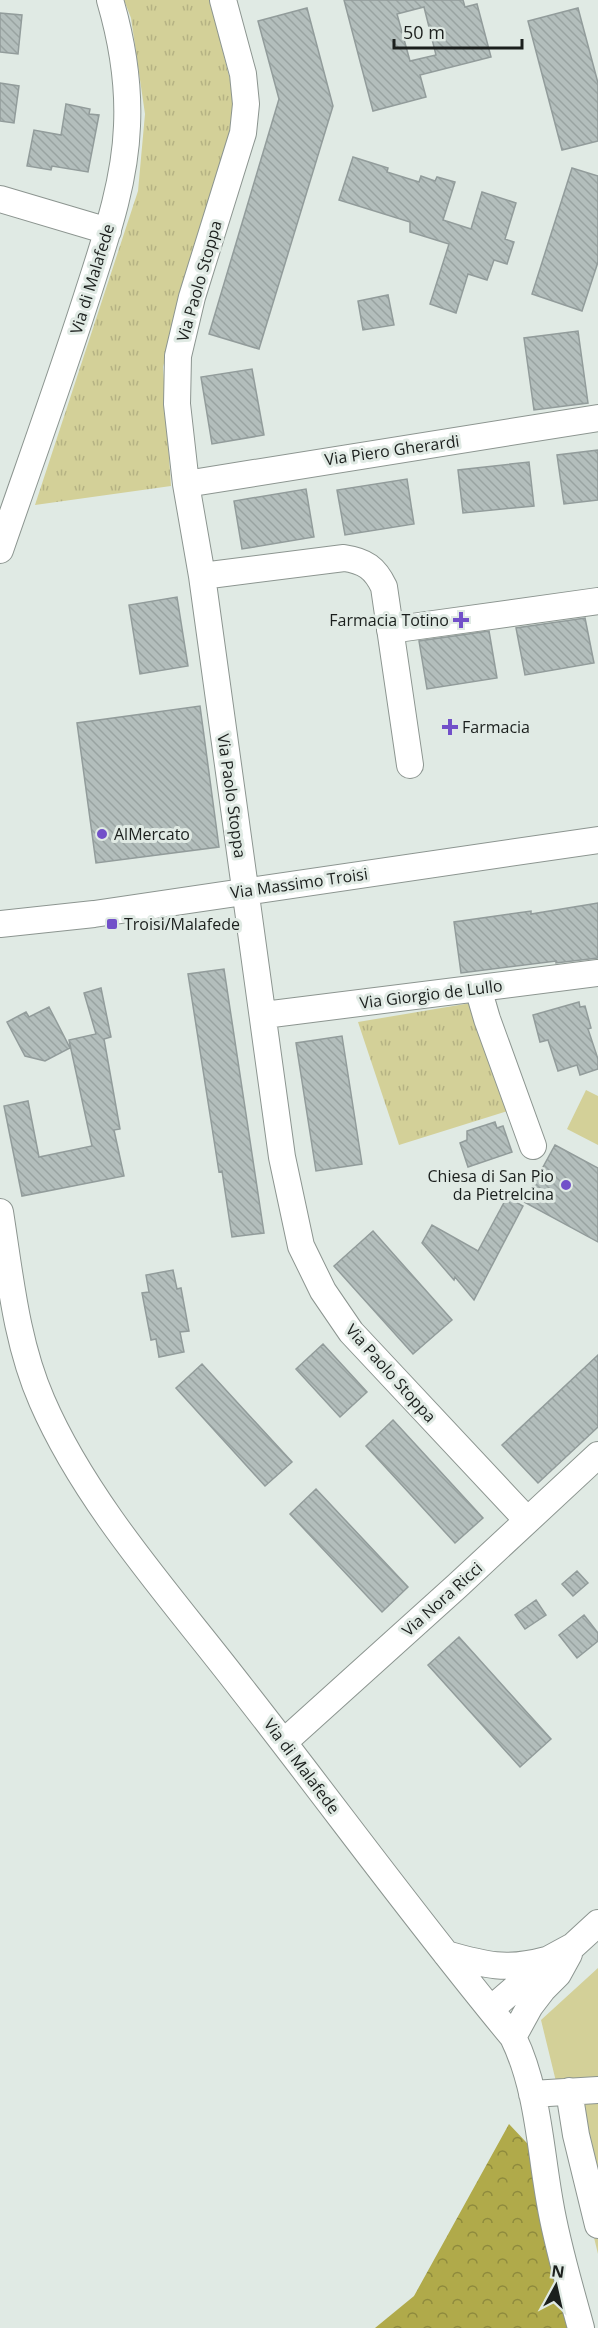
<svg xmlns="http://www.w3.org/2000/svg" width="598" height="2328" font-family="'Open Sans',sans-serif">
  <style>
    .grass { fill: url(#grass-tufts) }
    .forest { fill: url(#forest-crowns) }
    .park { fill: #d3d098 }
    .building { fill: url(#building-back-hatch); stroke: #929c9b; stroke-width: 1.5; fill-rule: evenodd }
    .lines { fill: none; stroke-linecap: round; stroke-linejoin: round }
    .minor-casing { stroke: #8c9590; stroke-width: 28 }
    .minor { stroke: #fff; stroke-width: 26 }
    .poi-dot { fill: #7250c9; stroke: #e0eae4; stroke-width: 2 }
    .labels { text-anchor: middle; stroke-width: 6; stroke-linejoin: round; paint-order: stroke }
    .street-label { font-size: 16px; fill: #1b1f1d; stroke: #e0eae4 }
    .poi-label { font-size: 16px; fill: #1b1f1d; stroke: #e0eae4; text-anchor: start }
  </style>
  <defs>
    <pattern id="grass-tufts" width="24" height="20" patternUnits="userSpaceOnUse" patternTransform="scale(1.5)"><rect width="24" height="20" fill="#d3d098"/><path d="M3 7l-1-3M5 7V3M7 7l1-3M15 17l-1-3M17 17v-4M19 17l1-3" fill="none" stroke="#b5b283"/></pattern>
    <pattern id="forest-crowns" width="20" height="18" patternUnits="userSpaceOnUse" patternTransform="scale(1.5)"><rect width="20" height="18" fill="#b0aa4a"/><path d="M2 6a3 3 0 1 1 6 0M12 15a3 3 0 1 1 6 0" fill="none" stroke="#8e8a3d"/></pattern>
    <pattern id="building-back-hatch" width="6" height="6" patternUnits="userSpaceOnUse" patternTransform="scale(1.5)"><rect width="6" height="6" fill="#b3bebc"/><path d="M-1 5l2 2M0 0l6 6M5-1l2 2" fill="none" stroke="#99a3a1"/></pattern>
  </defs>
  <rect width="100%" height="100%" fill="#e0eae4"/>
  <path class="grass" d="M124,0h86l27,108 -15,56 -20,59 -39,144 8,119 -136,19 103,-314 7,-77 -14,-96z
    M471,1003l43,106 -115,36 -41,-123z"/>
  <path class="forest" d="M509,2124l32,34 41,170h-207l39,-32z"/>
  <path class="park" d="M586,1090l12,6v49l-31,-16z
    M598,1968v286l-57,-234z"/>
  <path class="building" d="M344,0h119l2,7 12,-3 14,53 -71,18 6,22 -53,14zM424,7l12,48 -26,6 -13,-47z
    M307,8l26,98 -74,243 -50,-15 70,-235 -21,-78z
    M578,8l20,75v58l-36,9 -34,-129z
    M0,13l22,2 -4,39 -18,-2z
    M0,83l19,3 -5,37 -14,-2z
    M66,104l24,5 -1,5 10,1 -11,57 -36,-6 -1,4 -24,-4 7,-36 27,5z
    M353,157l35,11 -1,4 32,10 2,-6 14,5 2,-4 18,5 -12,38 28,9 11,-37 34,11 -11,36 9,3 -7,22 -13,-4 -7,20 -19,-6 -12,39 -26,-9 19,-60 -39,-12v-10l-71,-22z
    M572,168l26,8v86l-16,49 -50,-17z
    M388,295l6,30 -31,5 -5,-29z
    M578,331l10,72 -54,7 -10,-72z
    M252,369l12,66 -52,9 -11,-67z
    M598,450v50l-34,4 -7,-49z
    M529,462l5,44 -71,7 -5,-43z
    M407,479l7,45 -69,11 -8,-45z
    M306,489l8,48 -72,12 -8,-48z
    M177,597l11,69 -48,8 -11,-69z
    M585,618l9,45 -69,12 -9,-47z
    M489,631l8,47 -70,11 -8,-48z
    M200,706l19,141 -123,16 -19,-140z
    M598,903v55l-42,5v-2l-95,12 -7,-51 77,-11v3z
    M224,969l40,264 -32,4 -10,-66 -3,1 -31,-198z
    M101,988l10,49 -7,2 16,90 -6,1 10,46 -102,20 -18,-90 24,-5 11,56 53,-11 -23,-106 27,-6 -12,-41z
    M579,1002l1,5 5,-1 6,22 -3,1 10,30v10l-18,6 -3,-10 -19,6 -10,-31 -8,2 -7,-27z
    M49,1007l21,41 -25,13 -20,-5 -18,-34 19,-10 3,5z
    M342,1036l20,128 -46,7 -20,-128z
    M495,1122l2,6 6,-2 9,26 -44,15 -8,-24 7,-3v-9z
    M555,1145l43,23v74l-74,-40z
    M507,1197l16,9 -49,94 -19,-23 -1,3 -32,-37 10,-18 46,26z
    M373,1231l79,89 -39,34 -79,-88z
    M173,1270l4,19 4,-1 8,43 -9,1 4,20 -25,5 -3,-18 -5,1 -9,-47 7,-1 -3,-17z
    M323,1344l44,48 -27,25 -44,-48z
    M598,1355v72l-60,56 -36,-38z
    M202,1364l90,98 -27,24 -89,-98z
    M393,1420l90,98 -28,25 -89,-97z
    M316,1489l92,98 -26,25 -92,-98z
    M577,1571l11,12 -15,13 -11,-12z
    M536,1600l10,15 -21,14 -10,-14z
    M584,1615l14,18v8l-21,17 -18,-23z
    M459,1637l92,102 -31,28 -92,-102z"/>
  <g class="lines">
    <defs>
      <path id="minor" d="M223,0l20,74 3,30 -3,29 -51,164 -14,59 -1,48 9,80 16,92 80,581 19,89 22,45 28,41 176,188
        M0,199l108,32
        M186,484l412,-66
        M0,550c30,-87 61,-172 89,-260 17,-53 36,-108 38,-164 2,-43 -5,-85 -17,-126
        M202,576l142,-18c21,3 31,10 40,29l26,178
        M390,630l208,-29
        M0,924l94,-10 504,-74
        M478,988l9,31 46,127
        M264,1015l334,-42
        M0,1212c10,63 16,130 42,189 45,104 131,198 200,288 91,116 177,235 271,348 25,51 27,111 37,166 7,42 20,84 31,125
        M284,1742l173,-156 141,-131
        M446,1954c39,11 60,17 100,6
        M491,2009l58,-50 24,-13 25,-23
        M513,2037l17,-31 13,-17 15,-15 11,-20
        M569,2091l7,44 22,90
        M532,2094l66,-4"/>
    </defs>
    <use href="#minor" class="minor-casing"/>
    <use href="#minor" class="minor"/>
  </g>
  <g class="poi-dot">
    <path d="M458 611h6v6h6v6h-6v6h-6v-6h-6v-6h6z"/>
    <path d="M447 718h6v6h6v6h-6v6h-6v-6h-6v-6h6z"/>
    <circle cx="102" cy="834" r="6"/>
    <rect x="106" y="918" width="12" height="12" rx="3"/>
    <circle cx="566" cy="1185" r="6"/>
  </g>
  <g class="labels">
    <g class="street-label">
      <text transform="translate(92 279) rotate(-73)" y="6">Via di Malafede</text>
      <text transform="translate(199 281) rotate(-74)" y="6">Via Paolo Stoppa</text>
      <text transform="translate(392 450) rotate(-8)" y="6">Via Piero Gherardi</text>
      <text transform="translate(232 796) rotate(82)" y="6">Via Paolo Stoppa</text>
      <text transform="translate(299 883) rotate(-8)" y="6">Via Massimo Troisi</text>
      <text transform="translate(431 994) rotate(-7)" y="6">Via Giorgio de Lullo</text>
      <text transform="translate(391 1373) rotate(48)" y="6">Via Paolo Stoppa</text>
      <text transform="translate(442 1599) rotate(-42)" y="6">Via Nora Ricci</text>
      <text transform="translate(302 1766) rotate(53)" y="6">Via di Malafede</text>
    </g>
    <g class="poi-label">
      <text x="449" y="626" text-anchor="end">Farmacia Totino</text>
      <text x="462" y="733">Farmacia</text>
      <text x="114" y="840">AlMercato</text>
      <text x="124" y="930">Troisi/Malafede</text>
      <text x="554" y="1182" text-anchor="end">Chiesa di San Pio<tspan x="554" dy="18">da Pietrelcina</tspan></text>
    </g>
  </g>
  <g transform="translate(556 2286) rotate(8)" stroke="#e0eae4" stroke-width="4.5" paint-order="stroke">
  <path d="M0-4.5L10 22L0 15L-10 22Z" fill="#1b1f1d"/>
  <text y="-9" font-size="16" font-weight="bold" text-anchor="middle" fill="#1b1f1d">N</text>
  </g>
  <path d="M394 39v9h128v-9" fill="none" stroke="#1b1f1d" stroke-width="3"/>
  <text x="403" y="39" font-size="18" fill="#1b1f1d" stroke="#e0eae4" stroke-width="4.5" paint-order="stroke">50 m</text>
</svg>
